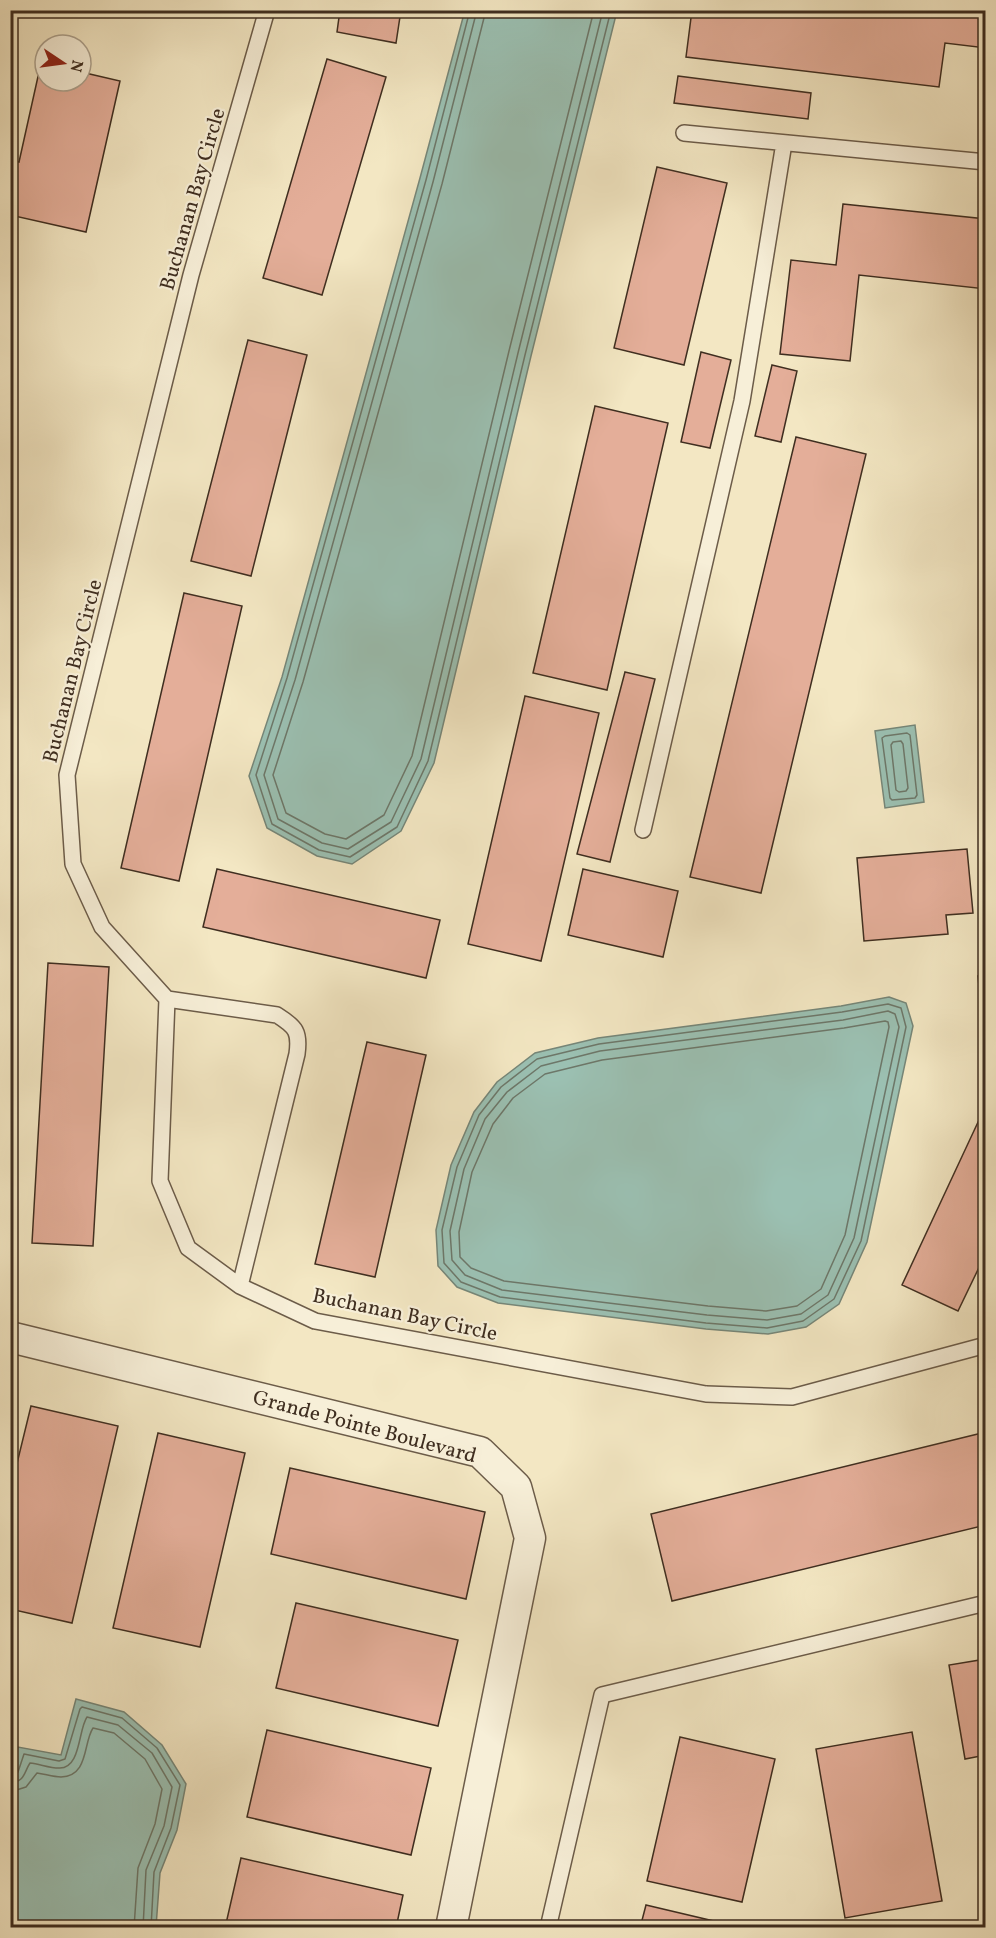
<svg xmlns="http://www.w3.org/2000/svg" width="996" height="1938" font-family="Vollkorn,serif">
  <style>
    .water { fill: #9bc0b2; stroke: #768678; stroke-width: 1.5 }
    .lines { fill: none; stroke-linecap: round; stroke-linejoin: round }
    .shore { stroke: #6d7769; stroke-width: 1.5 }
    .building { fill: #e4ae99; stroke: #3f2e20; stroke-width: 1.5 }
    .service-casing { stroke: #6c5c49; stroke-width: 18 }
    .minor-casing { stroke: #6c5c49; stroke-width: 33 }
    .service { stroke: #f7efd8; stroke-width: 15 }
    .minor { stroke: #f7efd8; stroke-width: 30 }
    .labels { text-anchor: middle; stroke-width: 4.5; stroke-linejoin: round; paint-order: stroke }
    .street-label { font-size: 21px; fill: #3f2e20; stroke: #f7efd8 }
  </style>
  <rect width="100%" height="100%" fill="#f3e7c3"/>
  <filter id="stains"><feTurbulence type="fractalNoise" baseFrequency=".00333" numOctaves="4"/><feColorMatrix values="0 0 0 0 .2 0 0 0 0 .09 0 0 0 0 .02 0 0 0 .5 -.17"/></filter>
  <radialGradient id="worn" r=".72"><stop offset=".6" stop-color="#630" stop-opacity="0"/><stop offset="1" stop-color="#630" stop-opacity=".3"/></radialGradient>
  <path class="water" d="M465,10l152,1 -86,345 -97,407 -33,68 -49,33 -35,-8 -50,-28 -18,-52 33,-99 138,-499z
    M915,725l9,77 -39,6 -10,-77z
    M889,997l17,6 7,23 -46,216 -28,62 -33,23 -38,7 -62,-5 -208,-26 -41,-16 -19,-21 -2,-36 15,-65 23,-53 23,-30 38,-29 63,-15 243,-32z
    M76,1699l48,13 38,33 24,39 -9,46 -17,43 -4,54h-145l-1,-146 8,-34 43,8z"/>
  <g class="lines">
    <path class="shore" d="M470,10l-44,170 -139,498 -31,97 16,49 47,26 31,7 47,-30 31,-66 97,-406 86,-345
      M477,10l-44,172 -138,498 -31,95 14,44 44,24 26,6 43,-27 30,-63 97,-406 85,-343
      M486,10l-44,174 -139,498 -30,93 13,38 39,21 21,5 38,-24 28,-59 97,-405 85,-341
      M907,733l3,2 7,60 -2,3 -23,2 -2,-2 -8,-60 3,-2z
      M901,741l2,3 5,44 -2,3 -7,1 -3,-2 -5,-45 2,-3z
      M888,1004l13,4 5,19 -45,214 -27,58 -31,22 -36,7 -61,-5 -206,-26 -39,-15 -17,-19 -2,-33 15,-63 22,-52 22,-28 36,-28 62,-15 243,-32z
      M888,1011l7,3 4,13 -45,211 -26,57 -27,19 -34,6 -60,-5 -205,-25 -37,-15 -13,-15 -2,-29 14,-62 21,-50 22,-27 34,-26 59,-15 243,-31z
      M885,1021l3,1 1,5 -44,208 -24,54 -24,17 -31,5 -58,-5 -204,-25 -33,-13 -11,-11 -1,-25 13,-60 21,-48 20,-26 32,-24 57,-14 242,-32z
      M10,1775l8,-3 6,-18 35,7 6,-2 15,-50 2,-2 40,11 35,30 23,37 -9,43 -17,44 -3,56
      M10,1783c15,-1 14,-11 20,-20 10,1 19,5 29,5 22,1 19,-38 28,-51l31,8 34,28 20,34 -8,39 -18,44 -3,58
      M10,1792l16,-5 11,-14c8,1 16,4 24,4 28,-1 22,-34 32,-49l21,5 31,26 17,30 -7,35 -17,44 -4,60"/>
  </g>
  <path class="building" d="M340,10h61l-5,33 -59,-11z
    M692,10h210l32,4v-4h52v38l-41,-5 -6,44 -253,-30z
    M327,59l59,18 -64,218 -59,-17z
    M41,63l4,1v17h36v-9l39,9 -34,151 -76,-17v-55l9,2z
    M678,76l133,17 -3,26 -134,-16z
    M657,167l70,16 -43,182 -70,-17z
    M843,204l143,15v70l-127,-14 -9,86 -70,-7 11,-94 45,5z
    M248,340l59,15 -56,221 -60,-15z
    M701,352l30,8 -21,88 -29,-6z
    M772,365l25,6 -16,71 -26,-6z
    M595,406l73,17 -61,267 -74,-17z
    M796,437l70,17 -105,439 -71,-16z
    M184,593l58,13 -63,275 -58,-13z
    M625,672l30,7 -45,183 -33,-8z
    M525,696l74,17 -58,248 -73,-17z
    M967,849l6,64 -27,2 2,19 -84,7 -7,-83z
    M217,869l223,51 -14,58 -223,-51z
    M583,869l95,22 -15,66 -95,-22z
    M48,963l61,4 -16,279 -61,-3z
    M986,975v63l-2,1 -6,-63z
    M367,1042l59,13 -51,222 -60,-13z
    M986,1105v148l-28,58 -56,-26z
    M31,1406l87,20 -46,197 -62,-14v-117z
    M986,1432v93l-314,76 -21,-87z
    M158,1433l87,20 -45,194 -87,-19z
    M290,1468l195,44 -19,87 -195,-45z
    M296,1603l162,37 -20,86 -162,-38z
    M986,1659v96l-21,4 -16,-94z
    M267,1730l164,38 -20,87 -164,-38z
    M912,1732l30,169 -97,17 -29,-169z
    M680,1737l95,22 -33,143 -95,-21z
    M241,1858l162,37 -7,33h-171z
    M646,1905l93,22 -1,1h-98z"/>
  <g class="lines">
    <defs>
      <path id="service" d="M267,10l-76,265 -124,500 6,89 29,63 65,72 -7,182 28,67 52,38 75,35 391,73 86,3 194,-52
        M684,133l302,29
        M643,830l99,-429 42,-258
        M167,999l110,16c19,12 23,17 20,39l-57,232
        M548,1928l54,-233 384,-92"/>
      <path id="minor" d="M10,1337l470,115 36,35 14,51 -79,390"/>
    </defs>
    <use href="#service" class="service-casing"/>
    <use href="#minor" class="minor-casing"/>
    <use href="#service" class="service"/>
    <use href="#minor" class="minor"/>
  </g>
  <g class="labels">
    <g class="street-label">
      <text transform="translate(192 199) rotate(-74)" y="7">Buchanan Bay Circle</text>
      <text transform="translate(72 671) rotate(-76)" y="7">Buchanan Bay Circle</text>
      <text transform="translate(405 1314) rotate(12)" y="7">Buchanan Bay Circle</text>
      <text transform="translate(365 1426) rotate(15)" y="7">Grande Pointe Boulevard</text>
    </g>
  </g>
  <rect width="996" height="1938" fill="none" stroke="#f3e7c3" stroke-width="36"/>
  <rect x="12" y="12" width="972" height="1914" fill="none" stroke="#3f2e20" stroke-width="3"/>
  <rect x="18" y="18" width="960" height="1902" fill="none" stroke="#3f2e20" stroke-width="1.5"/>
  <g transform="translate(63 63) rotate(103)"><circle r="28" fill="#f7efd8" stroke="#ada28e" stroke-width="1.5"/>
  <path d="M0-4.5L10 22L0 15L-10 22Z" fill="#8f2418"/>
  <text y="-9" font-size="16" font-weight="bold" text-anchor="middle" fill="#3f2e20">N</text>
  </g>
  <rect width="100%" height="100%" filter="url(#stains)"/>
  <rect width="100%" height="100%" fill="url(#worn)"/>
</svg>
